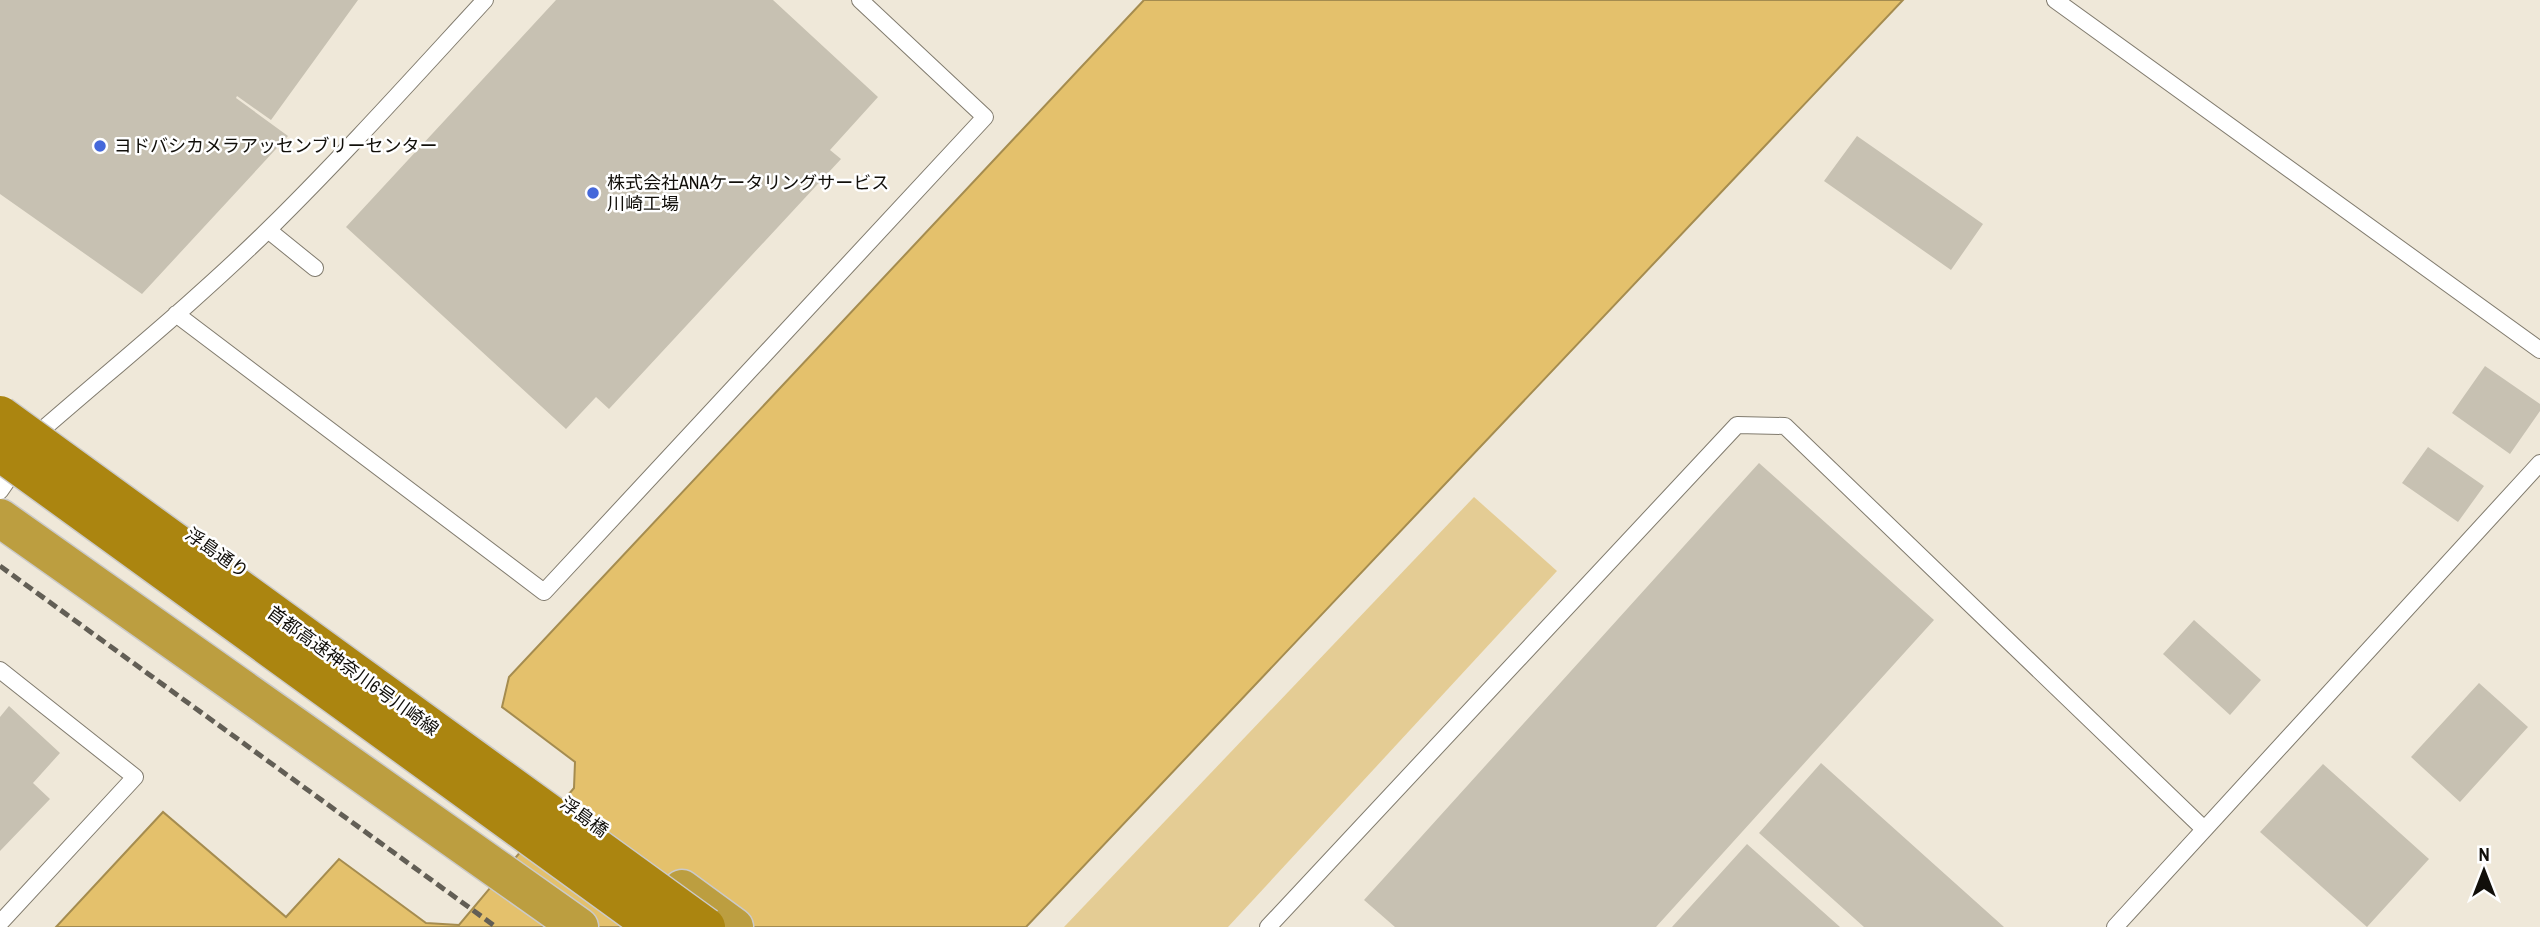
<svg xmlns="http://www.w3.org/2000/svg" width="2540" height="927" font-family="'Archivo Narrow','Noto Sans JP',sans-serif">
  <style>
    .green { fill: #e4cc94 }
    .water { fill: #e4c16c; stroke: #a58c4f; stroke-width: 2 }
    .building { fill: #c7c1b2 }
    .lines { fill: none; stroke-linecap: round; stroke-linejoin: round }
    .service-casing { stroke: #817b6e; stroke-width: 18 }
    .trunk-casing { stroke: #cbcac9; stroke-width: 41 }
    .service { stroke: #fff; stroke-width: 16 }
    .trunk { stroke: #bc9e40; stroke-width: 38 }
    .rail { stroke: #625e55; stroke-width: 5; stroke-dasharray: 10 5; stroke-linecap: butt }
    .motorway-bridge-casing { stroke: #cbcac9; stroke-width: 41; stroke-linecap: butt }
    .motorway-bridge { stroke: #ab8510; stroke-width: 38 }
    .poi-dot { fill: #4568da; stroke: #fff; stroke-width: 2.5 }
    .labels { text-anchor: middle; stroke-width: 5; stroke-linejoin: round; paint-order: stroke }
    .poi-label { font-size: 18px; fill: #110f0a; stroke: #fff; text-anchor: start }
    .street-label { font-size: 18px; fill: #110f0a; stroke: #fff }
  </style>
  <rect width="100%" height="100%" fill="#efe8d9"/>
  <path class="green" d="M1474,497l83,74 -329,356h-164z"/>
  <path class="water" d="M1144,0h759l-877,927h-970l107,-115 123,105 53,-58 87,64 33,2 115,-137 1,-26 -73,-55 7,-30z"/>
  <path class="building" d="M0,0h358l-87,120 -34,-24 -1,2 52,38 -146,158 -142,-100z
    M556,0h217l105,97 -48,53 11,9 -232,250 -13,-12 -30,32 -220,-202z
    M1857,136l126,88 -32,46 -127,-89z
    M2485,366l55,38v7l-30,43 -58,-41z
    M2428,447l56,39 -26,36 -56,-39z
    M1759,463l175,157 -278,307h-261l-31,-27z
    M2194,620l67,60 -31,35 -67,-61z
    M2479,683l49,44 -68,75 -49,-45z
    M9,706l51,47 -27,30 17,16 -50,52v-134z
    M1821,763l183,164h-140l-105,-94z
    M2323,764l106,95 -62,68 -107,-95z
    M1747,844l93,83h-168z"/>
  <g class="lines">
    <defs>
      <path id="service" d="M2055,0l485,350
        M268,230l47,38
        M176,314l368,278 441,-475 -125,-117
        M35,440l8,-11c76,-66 155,-130 227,-201 74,-73 144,-151 215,-228
        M0,491l18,-26
        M0,670l135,107 -135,146
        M1268,927l469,-502 48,1 419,403
        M2115,927l425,-464"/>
      <path id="trunk" d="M0,518l579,409
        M682,889l52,38"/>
    </defs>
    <use href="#service" class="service-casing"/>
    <use href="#trunk" class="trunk-casing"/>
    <use href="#service" class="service"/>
    <use href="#trunk" class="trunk"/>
    <path class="rail" d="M0,566l496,361"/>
    <defs>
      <path id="motorway-bridge" d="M0,415l706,512
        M0,452l655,475"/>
    </defs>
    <use href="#motorway-bridge" class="motorway-bridge-casing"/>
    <use href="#motorway-bridge" class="motorway-bridge"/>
  </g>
  <g class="poi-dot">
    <circle cx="100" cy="146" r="7"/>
    <circle cx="593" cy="193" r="7"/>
  </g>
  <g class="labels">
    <g class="poi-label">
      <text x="114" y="152">ヨドバシカメラアッセンブリーセンター</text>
      <text x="607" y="189">株式会社ANAケータリングサービス<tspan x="607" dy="21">川崎工場</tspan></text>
    </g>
    <g class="street-label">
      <text transform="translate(217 553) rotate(35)" y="6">浮島通り</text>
      <text transform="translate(353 671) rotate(36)" y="6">首都高速神奈川6号川崎線</text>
      <text transform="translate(584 817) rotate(36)" y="6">浮島橋</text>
    </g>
  </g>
  <g transform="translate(2484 871)" stroke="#ffffff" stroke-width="5" paint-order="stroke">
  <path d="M0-5L12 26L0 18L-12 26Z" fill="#110f0a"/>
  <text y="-10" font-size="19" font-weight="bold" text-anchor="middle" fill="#110f0a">N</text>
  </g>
</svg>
